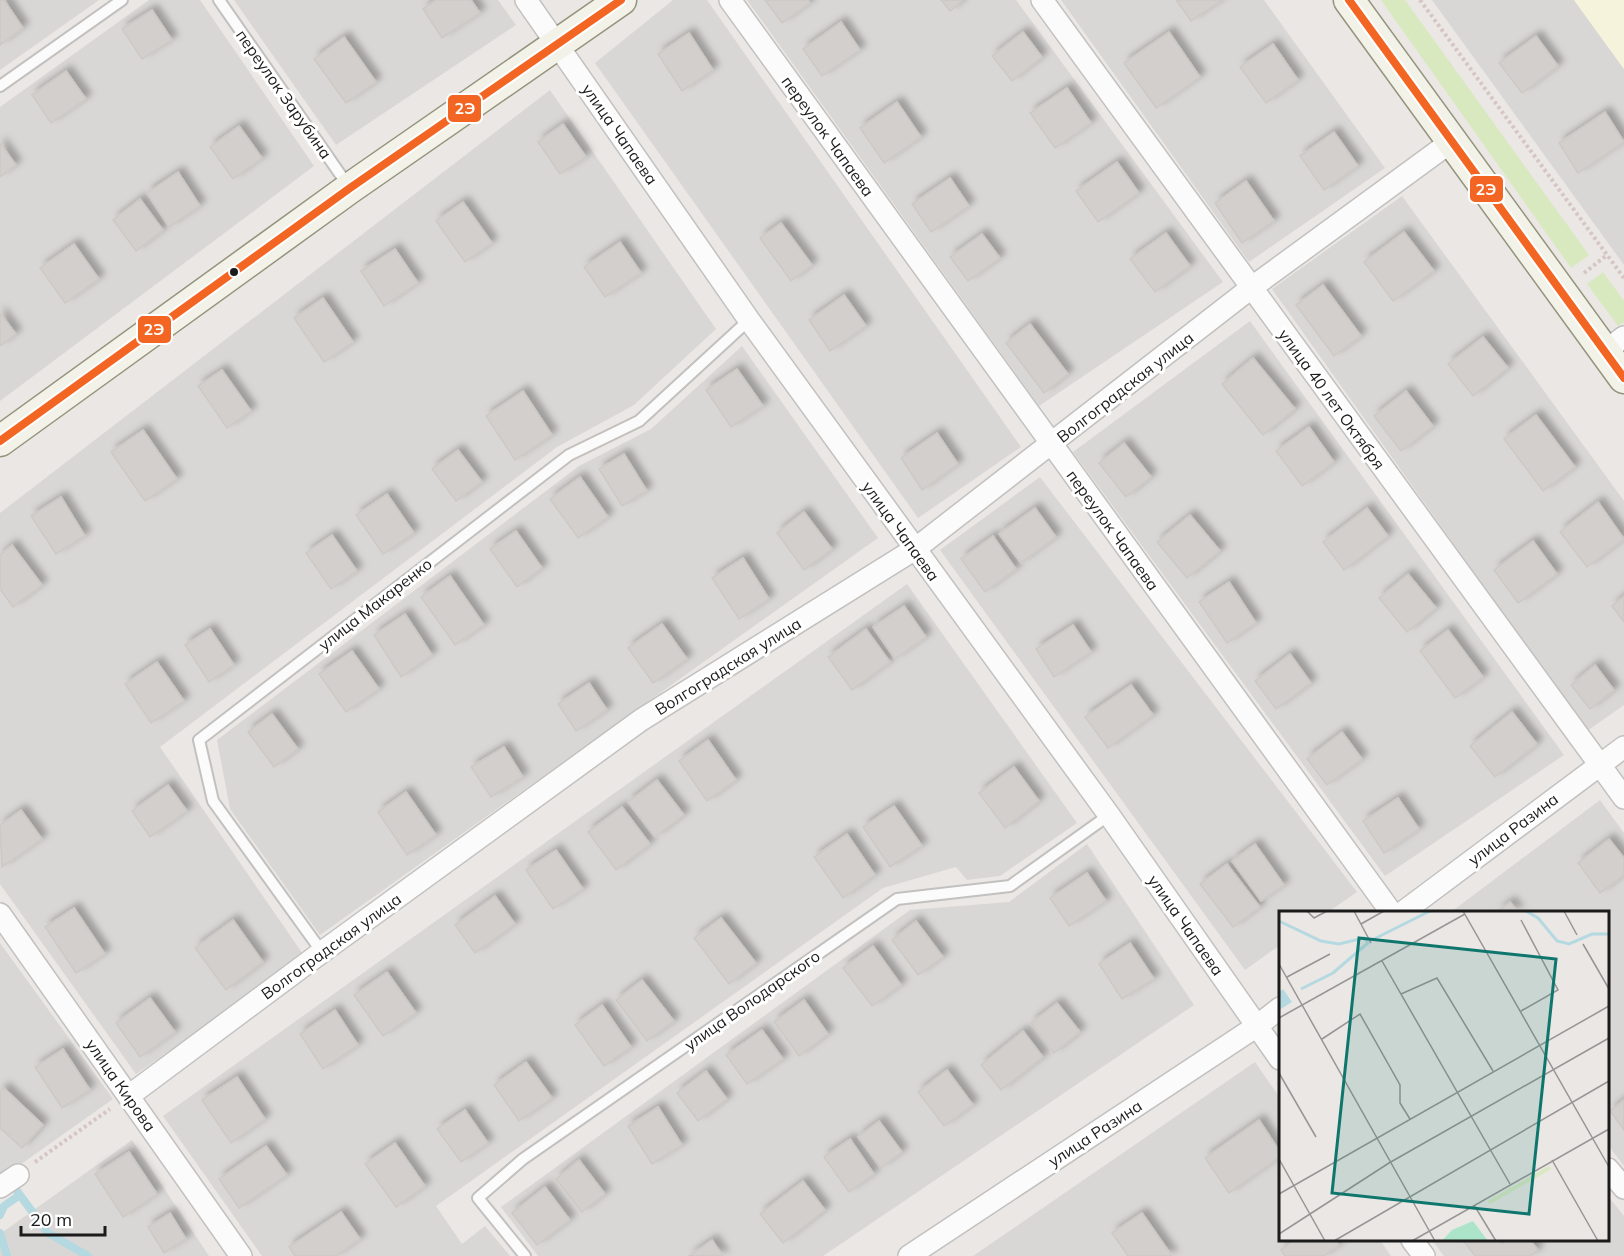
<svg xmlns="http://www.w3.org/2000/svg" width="1624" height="1256" font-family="Mulish,sans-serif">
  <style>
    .residential { fill: #d9d7d5 }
    .education { fill: #f6f3dd }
    .grass { fill: #d8e9c0 }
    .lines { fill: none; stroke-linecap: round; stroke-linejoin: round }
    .stream { stroke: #b5d9e0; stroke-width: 8 }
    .building { fill: #d2cfcc; stroke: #cdc9c5; stroke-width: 1.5; filter: url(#shadow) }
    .lane-casing { stroke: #c2c1c0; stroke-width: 14 }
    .street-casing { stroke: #c2c1c0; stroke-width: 24 }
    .secondary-casing { stroke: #94937c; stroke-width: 33 }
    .path { stroke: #d6c5c3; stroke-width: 4; stroke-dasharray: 3 3; stroke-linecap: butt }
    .lane { stroke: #fcfbfb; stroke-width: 10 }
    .street { stroke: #fcfbfb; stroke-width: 21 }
    .secondary { stroke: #f2f2e8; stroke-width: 30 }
    .bus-1-casing { stroke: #fff; stroke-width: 12 }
    .bus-1 { stroke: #f26522; stroke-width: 8 }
    .bus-dot { fill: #1b1b1b; stroke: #fff; stroke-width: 2 }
    .labels { text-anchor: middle; stroke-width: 6; stroke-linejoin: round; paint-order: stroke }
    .street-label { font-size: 16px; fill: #1b1b1b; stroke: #fff }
    .inset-river { fill: none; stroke: #b5d9e0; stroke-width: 3 }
    .inset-road { fill: none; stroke: #979594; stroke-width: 1.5 }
    .view { fill: #0f766e; fill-opacity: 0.15; stroke: #0f766e; stroke-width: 3 }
    .inset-edge { fill: none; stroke: #1b1b1b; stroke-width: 3 }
    .line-badge { stroke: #fff; stroke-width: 2 }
    .badge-label { font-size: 16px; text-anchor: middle; font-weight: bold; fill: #fff }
  </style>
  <defs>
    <filter id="shadow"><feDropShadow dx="5.5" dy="-5.5" stdDeviation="3" flood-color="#0004"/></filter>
  </defs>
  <rect width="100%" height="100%" fill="#eae7e4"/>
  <path class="residential" d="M0,0h99l-99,70z
    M149,0h51l114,166 -314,235v-294z
    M234,0h264l18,25 -180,120z
    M673,0h34l314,447 -103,71 -323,-455z
    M747,0h269l207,282 -184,124z
    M1061,0h203l121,168 -136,94z
    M1432,0h142l50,69v196z
    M550,90l166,239 -82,76 -77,42 -397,300 145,210 -169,117 -136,-190v-371z
    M1402,196l222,305v204l-37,26 -315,-442z
    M1250,321l314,434 -179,121 -312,-424z
    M742,346l136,192 -558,397 -90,-126 -13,-69 362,-274 72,-37z
    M1040,477l317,415 -29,20h-48v33l-35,25 -305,-420z
    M907,584l170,239 -77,53 -33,4 -11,-13 -73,21 -447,318 26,38 23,-18 25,30h-248l-99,-140z
    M1600,800l24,33v333l-16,-21v-233h-157z
    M1087,844l107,161 -371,251h-285l-37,-49 409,-297 99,-8z
    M0,943l113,156 -113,80z
    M1255,1062l25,36v142h100l11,16h-418z
    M132,1140l77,116h-209v-22z
    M1608,1196l16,20v40h-180l-12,-16h176z"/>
  <path class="education" d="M1574,0h50v69z"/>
  <path class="grass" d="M1381,0h24l184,255 -18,13z
    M1603,272l21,29v21l-6,4 -31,-42z"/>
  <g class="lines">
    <path class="stream" d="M14,1187l34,46 40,23
      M0,1215l4,-9 16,-11
      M0,1233l7,23"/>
  </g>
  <path class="building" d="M0,0h4l19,28 -23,17z
    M436,0h35l9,13 -38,25 -19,-29z
    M765,0h43l2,3 -28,20z
    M941,0h22l-13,11z
    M1176,0h46l-31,21z
    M152,10l20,30 -30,19 -20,-30z
    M841,22l19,28 -38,26 -19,-27z
    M1023,32l19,25 -30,24 -20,-25z
    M1169,32l31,45 -44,31 -32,-45z
    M689,33l24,37 -31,21 -24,-37z
    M1536,36l22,30 -36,27 -23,-30z
    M344,37l32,45 -30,21 -32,-44z
    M1273,44l25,36 -32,23 -26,-36z
    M66,71l20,28 -35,24 -19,-28z
    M1067,88l24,35 -36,25 -25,-35z
    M897,102l24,35 -37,26 -24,-35z
    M1605,112l19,30 -46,31 -19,-30z
    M563,124l23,33 -26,17 -22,-32z
    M239,126l23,32 -29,21 -23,-32z
    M1334,132l24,34 -34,24 -24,-34z
    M0,143l16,22 -16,12z
    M1117,162l22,31 -41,29 -22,-31z
    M178,172l22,34 -31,21 -22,-34z
    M950,178l19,28 -38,26 -19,-28z
    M1246,181l28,40 -32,22 -27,-40z
    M140,199l23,31 -27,21 -23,-31z
    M463,202l29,41 -27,19 -29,-41z
    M781,223l31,42 -21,16 -31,-43z
    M1404,232l30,39 -41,30 -29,-39z
    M1166,233l24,33 -35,26 -25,-33z
    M982,234l18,24 -32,23 -18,-24z
    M620,242l21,31 -36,24 -21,-30z
    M74,244l25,35 -34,24 -25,-35z
    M395,249l23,34 -34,23 -23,-35z
    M1323,285l38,51 -27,20 -38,-51z
    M844,295l22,31 -36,25 -21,-31z
    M323,298l30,44 -29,20 -30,-44z
    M0,313l16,21 -16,12z
    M1030,324l38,50 -24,19 -38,-50z
    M1483,337l25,31 -35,28 -25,-32z
    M1253,358l42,51 -32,26 -41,-51z
    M737,369l26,37 -32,21 -25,-37z
    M222,370l29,41 -24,17 -29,-42z
    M523,391l29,44 -37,25 -29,-44z
    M1406,391l27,35 -32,25 -27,-35z
    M1536,415l39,52 -32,24 -39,-52z
    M1309,427l25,35 -32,24 -26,-35z
    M143,430l34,49 -32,22 -34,-49z
    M937,433l21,31 -36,26 -21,-32z
    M1124,443l27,34 -25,20 -27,-34z
    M458,450l24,32 -26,19 -24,-32z
    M624,454l23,37 -25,15 -23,-37z
    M580,477l28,40 -30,21 -28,-39z
    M387,494l27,39 -31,21 -27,-39z
    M61,497l24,39 -29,18 -25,-38z
    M1598,502l26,37 -37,28 -27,-35z
    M1035,508l21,29 -35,26 -22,-29z
    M1367,508l21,28 -44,34 -21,-28z
    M804,512l28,37 -28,21 -27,-37z
    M1190,515l30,36 -33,27 -30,-36z
    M516,531l26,37 -25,19 -27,-38z
    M332,535l25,36 -26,18 -25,-36z
    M993,536l23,33 -31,23 -24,-33z
    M1533,541l24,33 -39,29 -24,-33z
    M12,545l30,40 -29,22 -13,-18v-34z
    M743,558l26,41 -30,20 -27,-41z
    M1408,574l28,34 -29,24 -28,-34z
    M450,576l34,49 -29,20 -34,-48z
    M1229,582l27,41 -29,20 -28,-41z
    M1624,596v26l-12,-16z
    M904,606l22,31 -31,22 -22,-32z
    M405,614l27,41 -31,22 -27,-42z
    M662,624l25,35 -34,24 -25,-35z
    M1073,625l18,27 -37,25 -18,-28z
    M210,629l24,36 -25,17 -24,-37z
    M866,629l24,33 -38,28 -24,-33z
    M1448,630l35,47 -28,21 -35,-47z
    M352,651l27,38 -33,23 -27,-38z
    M1290,654l21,29 -35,26 -21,-28z
    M157,662l27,39 -33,22 -26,-39z
    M1595,665l19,25 -24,19 -19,-24z
    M589,683l18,27 -31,21 -18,-27z
    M1131,685l22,30 -45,33 -23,-31z
    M1512,712l25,32 -42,33 -25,-31z
    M272,714l26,35 -24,18 -26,-35z
    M1342,732l20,27 -35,26 -20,-26z
    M708,740l28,40 -29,21 -28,-40z
    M504,747l19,30 -32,20 -20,-30z
    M1014,767l25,34 -34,27 -26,-35z
    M657,780l27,35 -29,22 -27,-35z
    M168,785l19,26 -37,26 -18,-26z
    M406,792l30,43 -29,20 -29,-43z
    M1398,798l21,31 -35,24 -21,-32z
    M894,806l28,40 -32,21 -27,-40z
    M622,807l28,37 -34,26 -28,-38z
    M21,810l21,29 -40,28 -2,-42z
    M847,834l28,41 -32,23 -29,-41z
    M1609,839l15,19v17l-24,18 -22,-30z
    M1255,844l29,41 -23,16 -29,-40z
    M556,850l27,39 -30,20 -27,-39z
    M1227,864l33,43 -27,20 -33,-43z
    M1087,873l19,28 -37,25 -19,-28z
    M495,896l20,28 -40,29 -20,-28z
    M1510,902l8,10h-21z
    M74,908l31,46 -29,19 -31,-46z
    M721,918l35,45 -27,21 -35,-46z
    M233,920l30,42 -37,28 -31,-42z
    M916,921l27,36 -25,18 -26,-35z
    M1130,943l24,36 -32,20 -23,-35z
    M873,946l28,39 -29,21 -29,-38z
    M387,972l29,41 -33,23 -29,-41z
    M642,980l32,41 -27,20 -31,-41z
    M150,998l25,34 -35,25 -24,-34z
    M804,1000l24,34 -29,22 -25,-34z
    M1057,1003l23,29 -26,21 -23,-30z
    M602,1005l29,42 -27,19 -29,-41z
    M335,1010l23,35 -35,24 -23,-35z
    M762,1030l21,29 -36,25 -21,-29z
    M1023,1031l20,26 -42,33 -20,-25z
    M63,1049l27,41 -28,18 -27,-41z
    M526,1062l26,36 -33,23 -25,-36z
    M947,1070l26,35 -29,21 -26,-34z
    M706,1071l21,28 -29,22 -21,-28z
    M237,1077l28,42 -34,24 -29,-43z
    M4,1088l39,37 -21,23 -22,-20v-36z
    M1624,1100v30l-14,-19z
    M658,1107l24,38 -30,19 -24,-38z
    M465,1110l23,33 -27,19 -24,-33z
    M1259,1120l21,32v5l-51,36 -24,-35z
    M879,1121l23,31 -21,16 -23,-31z
    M850,1139l24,35 -25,18 -25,-35z
    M395,1143l30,43 -29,21 -31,-43z
    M266,1146l21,29 -48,33 -20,-29z
    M129,1152l28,42 -34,23 -28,-43z
    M579,1160l26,34 -23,18 -26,-33z
    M803,1181l22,29 -42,33 -23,-29z
    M545,1187l25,33 -33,25 -25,-32z
    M341,1212l19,27 -24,17h-41l-6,-9z
    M170,1213l16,26 -22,14 -16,-26z
    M1142,1213l30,43h-44l-16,-23z
    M712,1240l11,16h-34z
    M1294,1240h41l4,5 -15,11h-39l-4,-6z
    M1463,1240h36l3,4 7,-4h21l8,10 -8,6h-55z"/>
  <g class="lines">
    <defs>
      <path id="lane" d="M219,0l130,187
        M0,86l122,-86
        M322,952l-109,-151 -14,-61 370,-285 70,-34 110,-101
        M525,1256l-47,-58 45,-39 374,-260 113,-13 99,-71"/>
      <path id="street" d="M526,0l223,320 360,495 171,244
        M730,0l661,912
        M1042,0l582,798
        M1605,351l19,-14
        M1403,912l221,-165
        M0,914l241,342
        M130,1095l192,-143 319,-232 274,-171 336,-261 201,-147
        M1608,1169l16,19
        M0,1187l18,-12
        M1412,1240l12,16
        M909,1256l348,-230 23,-18"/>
      <path id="secondary" d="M1349,0l275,378
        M0,441l350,-253 271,-188"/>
    </defs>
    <use href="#lane" class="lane-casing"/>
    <use href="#street" class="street-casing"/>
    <use href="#secondary" class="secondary-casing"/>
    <path class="path" d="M1420,0l204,278
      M1584,273l23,-18
      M35,1162l75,-53"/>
    <use href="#lane" class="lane"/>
    <use href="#street" class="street"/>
    <use href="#secondary" class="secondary"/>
    <defs>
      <path id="bus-1" d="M1349,0l275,378
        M0,441l350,-253 271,-188"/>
    </defs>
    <use href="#bus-1" class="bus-1-casing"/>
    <use href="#bus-1" class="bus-1"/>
  </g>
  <circle class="bus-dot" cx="234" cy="272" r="5"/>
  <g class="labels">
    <g class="street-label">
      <text transform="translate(284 94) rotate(55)" y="6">переулок Зарубина</text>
      <text transform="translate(620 134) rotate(55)" y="6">улица Чапаева</text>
      <text transform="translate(828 136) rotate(54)" y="6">переулок Чапаева</text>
      <text transform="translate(1125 387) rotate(-38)" y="6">Волгоградская улица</text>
      <text transform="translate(1332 399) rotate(54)" y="6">улица 40 лет Октября</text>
      <text transform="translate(1113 530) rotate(54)" y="6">переулок Чапаева</text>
      <text transform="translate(901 531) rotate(54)" y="6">улица Чапаева</text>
      <text transform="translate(375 604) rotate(-38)" y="6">улица Макаренко</text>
      <text transform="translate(728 666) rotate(-32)" y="6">Волгоградская улица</text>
      <text transform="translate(1513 829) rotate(-37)" y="6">улица Разина</text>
      <text transform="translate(1186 925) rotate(55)" y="6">улица Чапаева</text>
      <text transform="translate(331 946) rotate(-36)" y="6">Волгоградская улица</text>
      <text transform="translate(752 1000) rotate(-35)" y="6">улица Володарского</text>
      <text transform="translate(121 1085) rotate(55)" y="6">улица Кирова</text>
      <text transform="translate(1095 1133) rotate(-33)" y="6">улица Разина</text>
    </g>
  </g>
  <g transform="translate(1279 911)">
    <rect width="330" height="330" fill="#eae7e4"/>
    <path d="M270,255l2,3 -61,35 -2,-3z" fill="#d8e9c0"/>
    <path d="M194,310l15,20h-46l10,-11z" fill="#ace4c9"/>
    <path d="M4,78l9,13 -13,8v-18z" fill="#b5d9e0"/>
    <path class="inset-river" d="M247,0l12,7 19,23 12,3 23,-10h17M0,10l42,20 18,3 25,-6 4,5M95,28l56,-28M22,78l32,-16 36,-31"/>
    <path class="inset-road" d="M28,0l7,7 13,-7M75,0l17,32M184,0l146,256M285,0l13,24M82,13l23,-13M304,33l26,45M103,50l128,223M0,53l156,277M8,66l43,-23M122,83l36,-16 56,93M242,100l37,-21 -37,-70M0,107l186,-104M43,128l38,-25 40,71v18l10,16M0,162l37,64M0,248l46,82M273,249l46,81M0,283l330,-188M195,294l22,36M0,323l110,-71 220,-125M55,330l275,-160M133,330l197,-112"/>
    <path class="view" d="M80,27l197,21 -27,255 -197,-21z"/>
    <rect width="330" height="330" class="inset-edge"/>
  </g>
  <g class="line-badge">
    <rect x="447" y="94" width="35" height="29" rx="6" fill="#f26522"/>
    <rect x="1469" y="175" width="35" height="28" rx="6" fill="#f26522"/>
    <rect x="137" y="315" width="35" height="29" rx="6" fill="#f26522"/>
  </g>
  <g class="badge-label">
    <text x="465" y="114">2Э</text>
    <text x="1486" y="195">2Э</text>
    <text x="154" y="335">2Э</text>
  </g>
  <path d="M21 1226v9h84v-9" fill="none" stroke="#1b1b1b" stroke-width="3"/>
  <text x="30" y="1226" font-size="18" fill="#1b1b1b" stroke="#ffffff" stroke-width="4.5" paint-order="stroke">20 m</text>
</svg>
